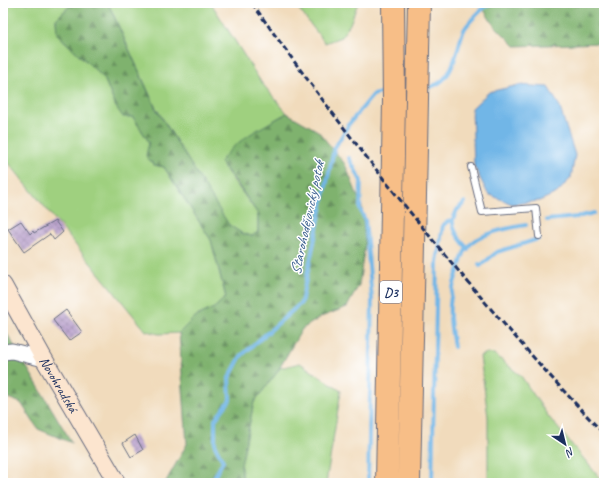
<svg xmlns="http://www.w3.org/2000/svg" width="607" height="486" font-family="Caveat,sans-serif">
  <style>
    .grass { fill: #9fd07f; stroke: #5d806e }
    .forest { fill: url(#forest-firs); stroke: #4d7066 }
    .water { fill: #71b6e7; stroke: #4672a2 }
    .lines { fill: none; stroke-linecap: round; stroke-linejoin: round }
    .stream { stroke: #71b6e7; stroke-width: 4 }
    .building { fill: url(#building-cross-hatch) }
    .service-casing { stroke: #666b7f; stroke-width: 8 }
    .tertiary-casing { stroke: #666b7f; stroke-width: 17 }
    .secondary-casing { stroke: #666b7f; stroke-width: 19 }
    .motorway-casing { stroke: #666b7f; stroke-width: 24 }
    .service { stroke: #fff; stroke-width: 6 }
    .tertiary { stroke: #fff; stroke-width: 15 }
    .secondary { stroke: #fce5cf; stroke-width: 17 }
    .motorway { stroke: #f7be87; stroke-width: 22 }
    .rail { stroke: #1b2f5e; stroke-width: 3; stroke-dasharray: 6 3; stroke-linecap: butt }
    .labels { text-anchor: middle; stroke-width: 3; stroke-linejoin: round; paint-order: stroke }
    .shield { fill: #fff; stroke: #5f6d8e; stroke-width: 1 }
    .shield-label { font-size: 13px; font-weight: bold; fill: #1b2f5e }
    .street-label { font-size: 14px; fill: #1b2f5e; stroke: #fff }
    .water-label { font-size: 15px; font-style: italic; fill: #395e8e; stroke: #fff }
  </style>
  <defs>
    <pattern id="forest-firs" width="22" height="20" patternUnits="userSpaceOnUse"><rect width="22" height="20" fill="#7fb26e"/><path d="M5 1l3.5 6h-7zM16 11l3.5 6h-7z" fill="#67915e"/></pattern>
    <pattern id="building-cross-hatch" width="8" height="8" patternUnits="userSpaceOnUse"><rect width="8" height="8" fill="#b79eca"/><path d="M0 0l8 8M0 8l8-8" fill="none" stroke="#9481a7"/></pattern>
  </defs>
  <rect width="100%" height="100%" fill="#fff"/>
  <filter id="ink" filterUnits="userSpaceOnUse"><feTurbulence type="fractalNoise" baseFrequency=".025" numOctaves="2"/><feDisplacementMap in="SourceGraphic" scale="8" xChannelSelector="R" yChannelSelector="G"/><feConvolveMatrix kernelMatrix="1 2 1 2 8 2 1 2 1" color-interpolation-filters="sRGB"/></filter>
  <filter id="wash" filterUnits="userSpaceOnUse"><feTurbulence type="fractalNoise" baseFrequency=".012" numOctaves="4" result="noise"/><feDisplacementMap in="SourceGraphic" scale="16" xChannelSelector="R" yChannelSelector="G"/><feGaussianBlur stdDeviation="0.9" result="paint"/><feColorMatrix in="noise" values="0 0 0 0 0 0 0 0 0 0 0 0 0 0 0 0 0 1.4 0 .05"/><feComposite in="paint" operator="in"/></filter>
  <g filter="url(#wash)">
    <rect width="100%" height="100%" fill="#f1dbbc"/>
    <path class="grass" d="M3,3h70l-17,16 1,15 47,44 12,29 17,10 16,25 5,23 10,2 47,73 15,58 -12,10 -19,9 -16,16 -20,1 -13,-3 -143,-175z
      M108,3h103l50,79 26,31 -16,9 -51,40 38,52v18l-6,4 -9,-2 -14,-9 -20,-30 -54,-89z
      M294,3h64l-8,21 -9,13 -16,6z
      M487,353l7,1 27,22 27,40 56,67h-116v-66l-8,-61z
      M300,363l41,28 -15,92h-83l-2,-18 13,-63 26,-34z"/>
    <path class="forest" d="M73,3h35l47,104 74,118 14,9 9,2 6,-4v-18l-22,-32 -16,-20c17,-24 43,-35 67,-49l31,18 27,33 17,43 3,37 -6,41 -12,22 -26,10 -19,12 -26,45 -22,28 -13,63 2,18h-78l22,-39 -8,-111 16,-16 19,-9 12,-11 -15,-57 -47,-73 -10,-2 -8,-9 3,-14 -16,-25h-10l-7,-10 -12,-29 -47,-44 -1,-15z
      M480,3h124v40l-89,3 -23,-23z
      M3,327l69,116 -34,-14 -17,-26 -18,-7z"/>
    <path class="water" d="M519,85l29,2 11,18 16,50 -4,23 -14,15 -18,8 -27,3 -24,-10 -14,-28 -2,-58 17,-16z"/>
    <g class="lines">
      <path class="stream" d="M424,88c30,-3 31,-34 39,-56 3,-8 20,-24 27,-29
        M349,158l12,23 -1,28 5,11 7,79 -4,184
        M453,219c-2,11 8,21 15,30
        M547,220l30,-3 17,-4
        M479,264l1,2 17,-14 41,-13
        M454,347c-6,-33 -7,-46 5,-79 2,-6 4,-14 8,-20 11,-15 42,-20 59,-23
        M211,483l12,-22 -8,-15v-26l15,-20 -1,-22 12,-22 60,-53 33,-154 15,-25 24,-29 15,-4
        M432,483l5,-221 6,-37 10,-6 4,-9 8,-8"/>
    </g>
    <g id="blocks">
      <path class="building" d="M21,221l9,13 3,-3 1,2 21,-12 8,11 -9,8 -4,-6 -26,18 -16,-23z
        M66,310l16,22 -13,9 -16,-21z
        M135,435l8,15 -12,7 -8,-14z"/>
    </g>
  </g>
  <g filter="url(#ink)">
    <use href="#blocks" fill-opacity="0" stroke="#666b7f" stroke-width="1"/>
    <g class="lines">
      <defs>
        <path id="service" d="M471,167l11,45 54,-4 3,28"/>
        <path id="tertiary" d="M3,352l9,-1 32,8"/>
        <g id="secondary">
          <path id="s1" d="M3,285l41,74 73,124"/>
        </g>
        <path id="motorway" d="M387,483l7,-382 -1,-98
          M409,483l10,-480"/>
      </defs>
      <use href="#service" class="service-casing"/>
      <use href="#tertiary" class="tertiary-casing"/>
      <use href="#secondary" class="secondary-casing"/>
      <use href="#motorway" class="motorway-casing"/>
      <use href="#service" class="service"/>
      <use href="#tertiary" class="tertiary"/>
      <use href="#secondary" class="secondary"/>
      <use href="#motorway" class="motorway"/>
      <path class="rail" d="M252,3c107,151 224,296 352,431"/>
    </g>
  </g>
  <g class="labels">
    <rect class="shield" x="380" y="281" width="22" height="22" rx="3"/>
    <g class="shield-label">
      <text x="391" y="297">D3</text>
    </g>
    <g class="street-label">
      <text dy="5" stroke="none"><textPath href="#s1" startOffset="114">Novohradská</textPath></text>
    </g>
    <g class="water-label">
      <text transform="translate(307 218) rotate(-78)" y="5">Starohodějovický potok</text>
    </g>
  </g>
  <rect width="607" height="486" fill="none" stroke="#fff" stroke-width="16"/>
  <g transform="translate(565 444) rotate(145)" stroke="#ffffff" stroke-width="3" paint-order="stroke">
  <path d="M0-3L7 15L0 10L-7 15Z" fill="#1b2f5e"/>
  <text y="-6" font-size="11" font-weight="bold" text-anchor="middle" fill="#1b2f5e">N</text>
  </g>
</svg>
